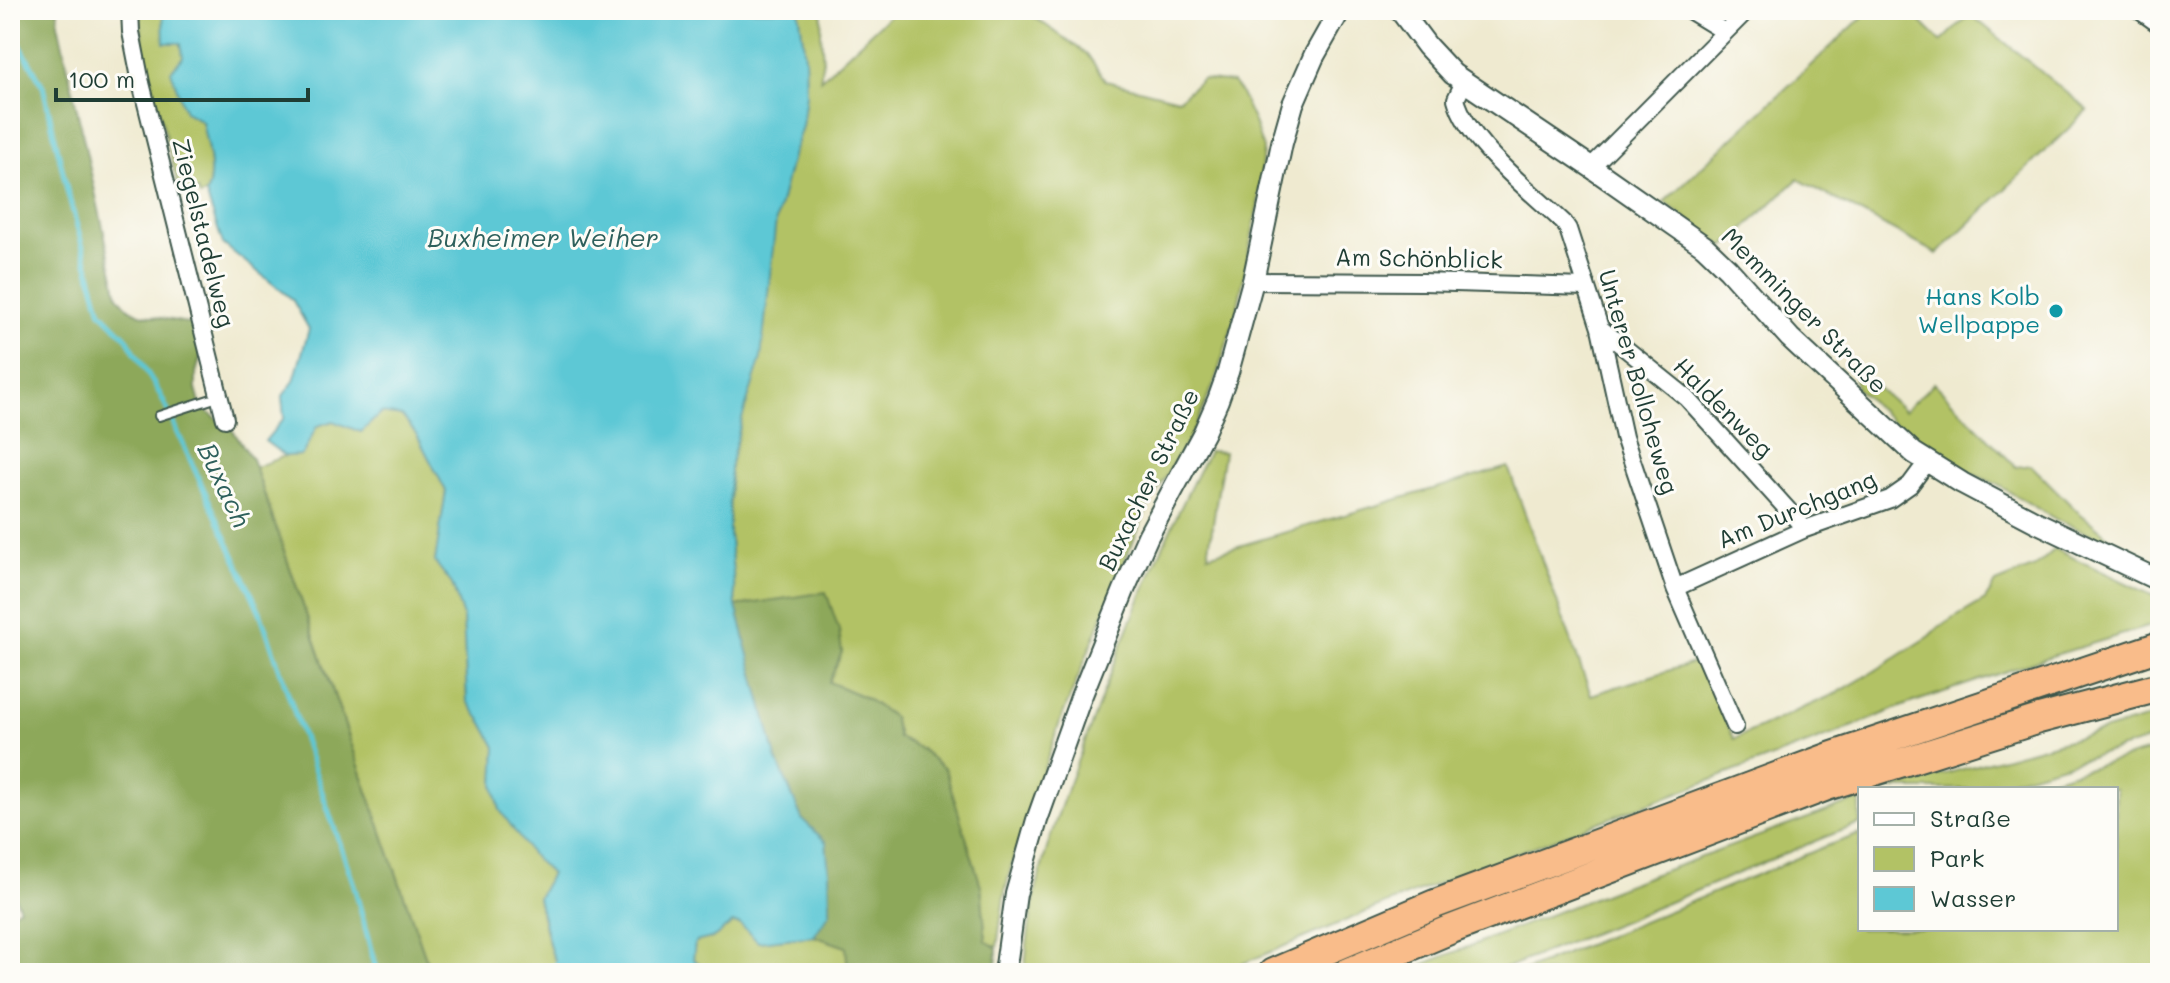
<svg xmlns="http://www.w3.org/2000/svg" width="2170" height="983" font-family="Mali,sans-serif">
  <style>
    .green { fill: #b2c265; stroke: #68804c; stroke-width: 2 }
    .forest { fill: #8da85a; stroke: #567247; stroke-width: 2 }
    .water { fill: #5dc8d5; stroke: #3e8284; stroke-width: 2 }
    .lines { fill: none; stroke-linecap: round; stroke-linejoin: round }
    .stream { stroke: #5dc8d5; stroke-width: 5 }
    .service-casing { stroke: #3e574b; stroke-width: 12 }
    .minor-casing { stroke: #3e574b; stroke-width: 20 }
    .tertiary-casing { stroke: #3e574b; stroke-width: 24 }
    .motorway-casing { stroke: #3e574b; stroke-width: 32 }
    .service { stroke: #fff; stroke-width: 8 }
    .minor { stroke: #fff; stroke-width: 16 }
    .tertiary { stroke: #fff; stroke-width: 20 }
    .motorway { stroke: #f9bc8a; stroke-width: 28 }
    .culture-dot { fill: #0f9aa8; stroke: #fdfcf7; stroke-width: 3 }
    .labels { text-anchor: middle; stroke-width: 6; stroke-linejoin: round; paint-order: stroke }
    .street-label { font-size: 24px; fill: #1f3d34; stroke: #fdfcf7 }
    .culture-label { font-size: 24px; fill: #0d838f; stroke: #fdfcf7; text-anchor: end }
    .water-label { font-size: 26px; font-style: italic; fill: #2e605c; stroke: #fdfcf7 }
  </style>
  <rect width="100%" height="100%" fill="#fdfcf7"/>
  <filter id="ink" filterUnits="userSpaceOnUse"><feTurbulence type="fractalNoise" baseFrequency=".0125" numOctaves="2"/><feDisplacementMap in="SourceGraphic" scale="16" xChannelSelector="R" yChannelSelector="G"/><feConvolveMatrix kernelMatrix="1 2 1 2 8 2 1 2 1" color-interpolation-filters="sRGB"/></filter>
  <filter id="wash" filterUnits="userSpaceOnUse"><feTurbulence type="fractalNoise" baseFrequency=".006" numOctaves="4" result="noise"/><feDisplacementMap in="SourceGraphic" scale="32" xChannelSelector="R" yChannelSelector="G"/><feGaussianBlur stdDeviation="1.8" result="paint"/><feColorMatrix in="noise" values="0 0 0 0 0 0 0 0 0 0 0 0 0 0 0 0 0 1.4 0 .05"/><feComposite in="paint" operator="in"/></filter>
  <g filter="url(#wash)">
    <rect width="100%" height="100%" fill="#efead0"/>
    <path class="green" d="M140,10h23l1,32 17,1c5,37 41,118 25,151l-6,2 -3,-6 -15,4 -3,-5 -36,-143z
      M799,10h23l-1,24 2,26 -3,20 75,-70h129l63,44 19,27 73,18 23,-20 31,4 7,9 14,30 9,27 -5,56 -21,106 -22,70 -12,28 -12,26 -43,71 -22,52 -66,164 -46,133 -10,41 -7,52 -11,-7 -5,-55 -60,-137 -23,-12 -5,-20 -29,-20 -36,-15 14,-30 -16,-59 -90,13 -7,-77 1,-61 11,-46 35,-202 16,-64 10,-30 4,-32 -1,-37z
      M1870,10h39l32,32 29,-28 118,96 -151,144 -139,-75 -74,68 -60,-45z
      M1859,372l45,39 30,-28 82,84 15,-2 45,45 45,37 -62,-26 -63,-37 -45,-19 -39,-25 -56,-52 -1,-9z
      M381,413l21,3 15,19 29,56 -11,71 17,22 11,33 4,84 16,22 13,24 -2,39 37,68 20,20 -13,24c3,14 11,56 19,65 4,4 13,7 18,10h-144l-176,-506 30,-11 17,-1 15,-29 16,-5 28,11z
      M1209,451l15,1 -16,103 300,-88 83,228 108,-34 35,78 103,-46 36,-21 57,-36 9,-9 46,-27 11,-17 39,-16 20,-18 105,50v24l-105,32 -147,49 -69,28 -322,121 -134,52 -163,68h-195c4,-94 37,-171 70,-258 33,-90 69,-179 114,-264z
      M2160,715v22l-180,52h-90z
      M2160,748v225h-641l305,-126 36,-13v95h256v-140h-101z
      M1860,799v25l-35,13 -199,83 -133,53h-92l238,-93z
      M732,923l8,1 18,18 56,-6 33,11 1,26h-144l2,-5 -13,-9 2,-17 20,-5z"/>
    <path class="forest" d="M10,10h48v13l60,273 9,11 13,7 53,10 8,31 -5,18v16l5,18 32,24 19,28 179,514h-421v-59l10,-6 -10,-22z
      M826,592l13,38 3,22 -13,30 35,15 29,20 5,20 23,12 24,20 36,117 5,55 11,7 -1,25h-148l-2,-26 -32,-11 16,-25 -1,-39 -3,-30 -24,-23 -26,-61 -40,-152z"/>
    <path class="water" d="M163,10h636l6,47 1,37 -4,32 -10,30 -16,64 -15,138 -20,64 -11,46 -1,61 7,77 40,152 26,61 24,23 3,30 1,40 -16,24 -56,6 -18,-18 -8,-1 -17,14 -20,5 -2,17 13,10 -2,4h-129l-18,-9 -6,-13 -13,-53 13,-24 -20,-20 -31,-44 -6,-24 2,-39 -13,-24 -16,-22 -4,-84 -11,-33 -17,-22 11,-71 -29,-56 -15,-19 -21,-3 -20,19 -28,-11 -16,5 -15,29 -17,1 -20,-15 19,-23 -2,-21 12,-16 15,-52 -17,-30 -69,-55 -17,-50c10,-21 0,-51 -4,-73l-17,-9 -14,-41 12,-14 -2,-14h-17z"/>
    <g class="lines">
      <path class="stream" d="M10,27l33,59 25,108 33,118 25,25 35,59 99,216 94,273 23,88
        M546,973l11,-9 2,-4"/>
    </g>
  </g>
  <g filter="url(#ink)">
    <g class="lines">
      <defs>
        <path id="service" d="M159,416l59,-19"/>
        <path id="minor" d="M130,10l1,22 10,51 84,336
          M1689,10l36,22
          M2139,10l21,15
          M1464,82l-8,17c12,45 75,92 108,124l4,6 32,99 24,109 51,151 60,138
          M1591,167l156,-157
          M1253,281l170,1 162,5
          M1600,328l87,70 118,131
          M1675,588l130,-59 85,-30 20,-14 17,-23"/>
        <path id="tertiary" d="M1400,10l27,36 26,28 138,93 113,79 24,23 62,69 124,115 48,30 74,39 124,59
          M1005,973l11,-79 21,-74 44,-123 43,-107 24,-54 56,-104 14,-32 10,-28 25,-91 29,-138 11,-39 21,-48 26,-46"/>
        <path id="motorway" d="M1273,973l162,-69 395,-147 330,-111
          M1347,973l102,-43 378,-144 212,-67 121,-32"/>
      </defs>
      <use href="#service" class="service-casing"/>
      <use href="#minor" class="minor-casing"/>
      <use href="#tertiary" class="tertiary-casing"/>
      <use href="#motorway" class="motorway-casing"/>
      <use href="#service" class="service"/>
      <use href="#minor" class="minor"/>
      <use href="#tertiary" class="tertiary"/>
      <use href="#motorway" class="motorway"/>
    </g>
  </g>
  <circle class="culture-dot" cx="2056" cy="311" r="8"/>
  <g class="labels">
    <g class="street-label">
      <text transform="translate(203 233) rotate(76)" y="8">Ziegelstadelweg</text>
      <text transform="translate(1419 259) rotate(1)" y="8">Am Schönblick</text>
      <text transform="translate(1804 311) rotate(45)" y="8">Memminger Straße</text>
      <text transform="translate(1638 382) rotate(74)" y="8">Unterer Bolloheweg</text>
      <text transform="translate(1723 408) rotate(45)" y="8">Haldenweg</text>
      <text transform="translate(1149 480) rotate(-64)" y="8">Buxacher Straße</text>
      <text transform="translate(1797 510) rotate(-22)" y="8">Am Durchgang</text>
    </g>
    <g class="culture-label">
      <text x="2040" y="305">Hans Kolb<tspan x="2040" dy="28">Wellpappe</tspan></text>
    </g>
    <g class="water-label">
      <text x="543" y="247">Buxheimer Weiher</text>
      <text transform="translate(224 485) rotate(65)" y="9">Buxach</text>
    </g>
  </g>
  <rect width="2170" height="983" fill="none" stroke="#fdfcf7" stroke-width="40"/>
  <rect x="1858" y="787" width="260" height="144" fill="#fdfcf7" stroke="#a4b0a9" stroke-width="2"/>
  <rect x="1874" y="813" width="40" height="12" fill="#ffffff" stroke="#a4b0a9" stroke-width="2"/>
  <text x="1930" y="827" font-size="24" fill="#1f3d34">Straße</text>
  <rect x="1874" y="847" width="40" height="24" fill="#b2c265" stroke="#a4b0a9" stroke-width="2"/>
  <text x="1930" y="867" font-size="24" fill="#1f3d34">Park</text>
  <rect x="1874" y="887" width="40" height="24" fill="#5dc8d5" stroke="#a4b0a9" stroke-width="2"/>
  <text x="1930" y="907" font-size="24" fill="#1f3d34">Wasser</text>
  <path d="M56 88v12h252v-12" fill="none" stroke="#1f3d34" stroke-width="4"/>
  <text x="68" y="88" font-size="24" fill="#1f3d34" stroke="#fdfcf7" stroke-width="6" paint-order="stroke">100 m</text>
</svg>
